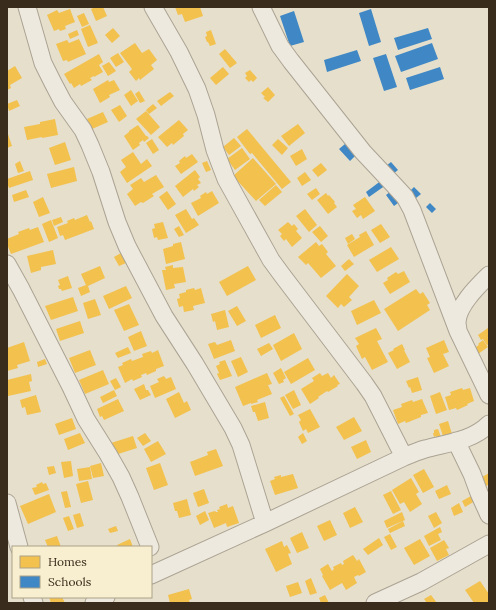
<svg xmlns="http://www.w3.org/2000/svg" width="496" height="610" font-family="Lora,serif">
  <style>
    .homes { fill: #f2c14e }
    .schools { fill: #3f88c5 }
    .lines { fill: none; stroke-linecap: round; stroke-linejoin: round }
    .minor-casing { stroke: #aba394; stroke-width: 19 }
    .minor { stroke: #ede9de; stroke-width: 17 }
  </style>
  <rect width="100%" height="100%" fill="#e6dfcb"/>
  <path class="homes" d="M95,7h8l4,9 -11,5 -5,-12z
    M175,7h25l3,9 -18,6 -3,-8 -4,1z
    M70,9l5,13 -10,4 1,3 -6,2 -1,-2 -5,2 -7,-16 10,-5 2,3z
    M84,13l5,11 -7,3 -5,-11z
    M90,25l8,18 -10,4 -7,-18z
    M113,28l7,8 -8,7 -7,-8z
    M77,30l2,5 -9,4 -2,-5z
    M211,30l5,14 -6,2 -2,-4h-1l-2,-5 2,-1 -1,-4z
    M79,39l7,15 -18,8 -1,-2 -4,1 -7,-17 11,-4 2,3z
    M135,43l7,10 7,-4 8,11 -6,5 3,4 -14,11 -1,-2 -3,3 -7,-9 3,-3 -12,-16z
    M225,49l12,14 -7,5 -11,-14z
    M118,53l6,9 -8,5 -6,-9z
    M99,54l4,8 -4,3 4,7 -9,5v-1l-4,2 2,2 -11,6 -1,-2 -6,4 -3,-5 -1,1 -6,-10z
    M109,62l7,9 -8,5 -6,-10z
    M15,66l7,12 -12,7 1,3 -4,2v-19z
    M223,67l6,7 -13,11 -6,-7z
    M250,70l7,8 -4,4 -2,-2 -2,2 -4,-4 2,-2 -2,-3z
    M108,80l1,2 5,-2 6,10 -11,5 1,2 -10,6 -7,-14z
    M268,87l7,8 -7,7 -5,-4 2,-1 -4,-4z
    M131,90l7,11 -7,5 -7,-11z
    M139,91l6,10 -5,2 -5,-9z
    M170,92l4,4 -13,10 -4,-5z
    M17,100l3,6 -11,5 -2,-7z
    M153,104l4,4 -8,6 -3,-4z
    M120,105l7,11 -8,6 -8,-12z
    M146,111l14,16 -9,8 -15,-16z
    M103,112l5,10 -16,7 -5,-10z
    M55,119l3,16 -16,3v-1l-15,3 -3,-13 16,-3v-2z
    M179,120l9,10 -5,4 1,2 -11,9 -1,-2 -5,4 -9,-10z
    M298,124l7,9 -16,13 -8,-10z
    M138,125l8,11h1l2,2 -5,4 -1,-2 -4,3 1,2 -7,5 -9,-14 5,-4v-1z
    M247,129l44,53 -9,7 -30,-36 -2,1 -13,-17z
    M7,131l5,15 -5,2z
    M234,138l7,8 -12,9 -6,-8z
    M152,139l7,11 -6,4 -7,-11z
    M278,139l10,9 -6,7 -10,-10z
    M65,142l6,18 -16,5 -6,-17z
    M242,148l8,11 -15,11 -8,-11z
    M302,149l5,10 -11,7 -6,-10z
    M133,152l8,12 6,-5 5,7 -25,17 -7,-11 6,-5 -5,-7z
    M192,154l6,8 -17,12 -6,-8 5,-3 -1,-2 6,-5 1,2z
    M253,158l23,26 -20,17 -23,-25z
    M20,161l4,10 -6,2 -3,-9z
    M207,161l4,9 -5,2 -4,-9z
    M321,163l6,7 -9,7 -6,-7z
    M74,167l3,14 -26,7 -4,-14z
    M195,170l5,7 -2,2 3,4 -4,2 2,2 -5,4 -1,-2 -10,8 -8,-11z
    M30,171l3,9 -24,8 -2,-5v-4z
    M305,172l6,8 -9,6 -5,-8z
    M156,175l8,12 -12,7 2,2 -11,7 -2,-1 -6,4 -8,-12 6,-5 -3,-4 11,-7 3,4z
    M276,185l6,7 -17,14 -6,-6z
    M316,188l4,6 -8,6 -5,-6z
    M26,190l3,7 -15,5 -2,-7z
    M167,191l9,13 -8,6 -9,-13z
    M212,191l7,12 -21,13 -7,-13 10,-5 -1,-2 6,-4 1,2z
    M326,193l2,3 1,-1 6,7 -1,1 3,4 -9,7 -11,-14z
    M43,197l7,16 -11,4 -6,-15z
    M365,197l10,14 -12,8 -2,-4 -4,3 -5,-7 4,-2 -3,-4z
    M186,209l6,10 2,-1 5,7 -13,8 -11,-18z
    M305,209l12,16 -8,7 -13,-16z
    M87,215l3,7 1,-1 3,8 -29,11 -2,-5 -3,1 -3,-9 11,-4 -1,-2 7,-3 1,2z
    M61,217l2,5 -9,4 -2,-6z
    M51,220l7,18 -9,4 -7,-18z
    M163,222l5,16 -10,2 -1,-3 -3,1 -2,-9 3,-1 -1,-4z
    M288,222l4,4 2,-2 4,5 -2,2 6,7 -10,9 -6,-8 -2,2 -4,-5 2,-2 -4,-4z
    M381,224l9,13 -10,6 -9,-13z
    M179,226l5,9 -5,2 -5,-8z
    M320,226l8,10 -7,6 -9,-10z
    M38,227l6,15 -33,12 -4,-10v-5l12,-5 -1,-2 11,-4 1,2z
    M366,231l8,14 -20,12 -7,-12 13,-8 -1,-2z
    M352,234l3,5 -7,5 -3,-6z
    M181,242l4,17 -19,5 -3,-15 10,-3v-2z
    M316,242l3,4 3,-2 6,8 -2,2 10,12 -15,12 -13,-15 -2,2 -8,-8z
    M391,247l8,12 -22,13 -8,-12z
    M53,250l3,14 -15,3v3l-10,3 -4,-17z
    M121,253l5,10 -7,3 -5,-9z
    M349,259l5,5 -9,7 -4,-5z
    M173,265v3l10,-1 3,15 -12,2 1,4 -9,2 -4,-20h4l-1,-3z
    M100,266l5,12 -17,8 2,6 -9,4 -3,-8 8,-3 -5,-11z
    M248,266l8,14 -29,16 -8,-14z
    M404,271l6,11 -20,12 -7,-11 5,-3 -1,-2 9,-6 2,2z
    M347,274l12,12 -10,11 3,3 -8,7 -3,-3 -3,4 -12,-12z
    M68,276l4,12 -10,3 -1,-2h-2l-1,-3 2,-1 -2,-5z
    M126,286l6,12 -23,11 -6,-13z
    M194,288l1,2 6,-2 4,15 -12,3 1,4 -10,2 -1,-6 -4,1 -2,-8 3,-1 -1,-4 7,-2v-2z
    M416,289l4,5 3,-2 7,11 -3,2 3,5 -32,21 -14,-22z
    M73,297l5,14 -27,9 -6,-14z
    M95,299l6,16 -13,4 -5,-16z
    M374,300l7,13 -24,12 -6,-14z
    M129,304l10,21 -15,6 -10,-21z
    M237,306l9,15 -9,5 -9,-15z
    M225,310l4,17 -12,3 -2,-9 -2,1 -2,-8z
    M275,315l6,13 -20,10 -6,-13z
    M80,321l4,12 -24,8 -4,-12z
    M376,328l6,11 -5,2 11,21 -16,8 -7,-13 -3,2 -6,-13 3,-2 -4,-6z
    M488,328l1,2v14l-2,1 -4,-6 -2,1 -3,-5z
    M141,331l6,15 -13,5 -6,-14z
    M294,333l8,16 -21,12 -8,-16z
    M231,340l4,11 -21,8 -6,-15 7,-2 2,3z
    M444,340l5,12 -6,2 6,12 -15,7 -7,-15 3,-1 -4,-9z
    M483,340l5,7 -10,7 -4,-6 5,-3 -1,-1z
    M24,342l6,19 -13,4 1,3 -11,3v-23z
    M269,343l4,6 -12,7 -4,-7z
    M402,344l3,6h-1l6,12 -13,7 -9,-16 6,-3 -1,-1z
    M128,347l3,6 -13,5 -3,-5z
    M90,350l6,15 -21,8 -6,-15z
    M158,350l6,16 -8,3v2l-9,4 -1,-2 -5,2 1,2 -9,4 -1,-2 -7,4 -7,-16 5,-2 -1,-2 9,-4 1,2 11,-4 -1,-3 9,-3 1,2z
    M241,357l7,15 -10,5 -7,-16z
    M308,358l7,12 -24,14 -7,-12z
    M45,359l2,5 -9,3 -1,-5z
    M225,360l7,16 -12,4 -3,-6 2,-1 -3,-7 4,-2 -1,-2z
    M281,368l5,10 -3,2 1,2 -5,2 -6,-11z
    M103,370l6,14 -24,10 -6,-14z
    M267,373l5,11 -4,1 4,9 -15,6 1,2 -7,2v-1l-8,3 -8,-19z
    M320,373l2,3 6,-3 3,5 3,-3 6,9 -3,1 1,1 -10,6 -1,-1 -9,6 1,1 -9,6 -9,-15 13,-8 -2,-3z
    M31,374l1,7 -3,1 2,9 -23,5 -1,-16z
    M164,376l2,3 5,-2 5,12 -21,9 -5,-12 9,-4 -2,-3z
    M418,377l4,13 -10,3 -2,-6 -1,1 -3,-7z
    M116,378l5,9 -6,3 -5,-9z
    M144,384l2,6h2l3,5 -11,5 -6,-11z
    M462,388l1,2 7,-2 4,13 -7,3 1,1 -11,5 -1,-2 -7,2 -4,-13 6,-2 -1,-3z
    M114,390l3,6 -14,7 -3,-6z
    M294,390l7,15 -8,4 -8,-14z
    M179,392l5,11 3,-2 4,9 -16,8 -9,-19z
    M440,392l7,18 -11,4 -6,-18z
    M36,395l5,17 -14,3 -2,-8 -3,1 -2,-8z
    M284,396l10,18 -4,2 -10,-18z
    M118,399l6,12 -20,9 -2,-4 -2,1 -3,-8z
    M422,399l6,14 -7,2v2l-15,6 -1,-2 -7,3 -5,-14 9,-3 -1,-3 11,-4 1,2z
    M265,402l4,16 -11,3 -3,-9h-2l-2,-6z
    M310,409l10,18 -12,6 -2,-4 -3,2 -4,-9 2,-2 -3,-5z
    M354,417l8,14 -18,9 -8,-13z
    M72,418l4,11 -17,6 -4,-11z
    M448,421l4,13 -9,2 -4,-12z
    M438,429l3,8 -5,2v-3l-2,1 -1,-4h1v-3z
    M80,433l5,10 -17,7 -4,-11z
    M145,433l6,8 -8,5 -6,-8z
    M303,433l4,8 -5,3 -4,-7z
    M133,436l4,12 -22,7 -4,-12z
    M366,440l5,12 -14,7 -6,-12z
    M158,441l8,13 -15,8 -7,-13z
    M216,449l7,17 -28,10 -5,-14 18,-7 -1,-3z
    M71,461l2,15 -9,2 -3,-16z
    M101,463l3,13 -11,2 -3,-12z
    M160,463l8,22 -14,5 -8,-22z
    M54,466l2,7 -7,2 -2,-8z
    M90,467l2,12 -13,2 -2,-12z
    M424,469l10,18 -11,6 -10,-18z
    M489,473v11l-7,5 -5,-9z
    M293,474l5,14 -23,7 -5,-14 5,-2 -1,-2 7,-2v2z
    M411,478l8,14 -3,2 6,10 -12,8 -6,-10 -4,2 -8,-14z
    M88,481l5,19 -12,3 -5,-19z
    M42,482l1,2 3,-1 3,7 -14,5 -3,-7 5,-1 -1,-2z
    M447,485l4,9 -12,5 -4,-8z
    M204,489l5,14 -11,4 -5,-14z
    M67,491l4,16 -6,1 -4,-16z
    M391,491l10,19 -8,4 -10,-19z
    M49,494l7,18 -28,12 -8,-18z
    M471,496l4,5 -10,6 -3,-6z
    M187,499l4,16 -12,3 -2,-7h-2l-2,-8z
    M459,503l4,9 -9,4 -3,-8z
    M227,504l1,4 5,-2 6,17 -12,4 -1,-4 -12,5 -6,-15 7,-2 1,1h2l-1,-2 3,-1 -1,-2z
    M355,507l8,15 -13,6 -7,-15z
    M205,511l4,9 -9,5 -4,-9z
    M402,512l3,8 -18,8 -3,-7z
    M436,512l6,11 -8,5 -6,-12z
    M80,513l4,13 -7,2 -4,-13z
    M69,516l5,13 -6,2 -5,-13z
    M330,520l7,15 -13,6 -7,-15z
    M403,521l2,5 -15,7 -2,-4z
    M116,526l2,5 -8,2 -2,-4z
    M440,527l2,5 -4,2 3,6 -12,6 -5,-10z
    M302,532l7,16 -12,5 -7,-15z
    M390,534l7,13 -6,3 -7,-13z
    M57,536l4,11h-13l-3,-7z
    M379,538l4,7 -15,10 -5,-6z
    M130,539l3,8h-15l-1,-2z
    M420,539l10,17 -16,9 -10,-17z
    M444,540l5,8 -3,1 3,6 -12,6 -7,-13z
    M282,541l2,6 3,-2 4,8 -3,1 4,10 -16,8 -11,-23z
    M353,555l4,6 2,-2 7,13 -7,4 -1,-1 -4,2 3,6 -11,7 -4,-7 -12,7 -8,-14 1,-1 -3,-6 8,-5 4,7 2,-2 -1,-2 8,-4 1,2 2,-1 -1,-3z
    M311,578l6,15 -7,2 -5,-14z
    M480,581l9,13v8l-2,1h-13l-9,-13z
    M298,582l4,11 -12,4 -4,-11z
    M189,589l3,10 -3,1 1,3h-20l-2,-8z
    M325,595l4,8h-8l-2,-5z
    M431,595l6,8h-10l-3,-4z
    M49,597h13l3,6h-14z"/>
  <path class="schools" d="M371,9l10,33 -12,4 -10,-33z
    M294,11l10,31 -14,4 -10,-30z
    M428,28l4,11 -34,11 -4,-12z
    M432,43l6,16 -37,13 -6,-16z
    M357,50l4,11 -34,11 -3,-12z
    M386,54l11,33 -13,4 -11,-33z
    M440,67l4,12 -34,11 -4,-12z
    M345,144l11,11 -6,6 -11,-12z
    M391,162l7,8 -5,4 -7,-8z
    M382,180l4,5 -17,12 -3,-5z
    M414,187l7,7 -5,4 -6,-7z
    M390,192l8,11 -4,3 -8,-11z
    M430,203l6,6 -4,4 -6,-6z"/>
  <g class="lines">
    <defs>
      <path id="minor" d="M27,7l16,56 10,20 10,19 20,28 7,15 11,27 16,50 10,24 37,70 31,48 38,64 8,17 24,78
        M153,7l26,45 18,37 9,26 9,35 11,29 45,81 11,15 82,108 9,13 31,61
        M261,7l19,39 11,15 72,91 31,33 11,12 7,13 46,121
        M7,264l14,25 50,98 15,32 22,35 13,23 9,20 20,50
        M489,275c-11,11 -31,30 -32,47 0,3 1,6 1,9l31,64
        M456,441l16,33 7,19 10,22
        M7,503l12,44
        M151,575l114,-52 139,-66c7,-3 14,-6 21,-8 22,-6 47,-8 64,-25
        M32,597l2,6
        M94,603l12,-6
        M375,603l46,-21 68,-38"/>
    </defs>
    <use href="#minor" class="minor-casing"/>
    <use href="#minor" class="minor"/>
  </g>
  <rect width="496" height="610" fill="none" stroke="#3a2c1c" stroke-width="16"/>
  <rect x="12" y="546" width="140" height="52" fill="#f8efd0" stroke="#aca188"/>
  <rect x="20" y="556" width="20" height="12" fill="#f2c14e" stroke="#aca188"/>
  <text x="48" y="566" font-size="12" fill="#3a2c1c">Homes</text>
  <rect x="20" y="576" width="20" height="12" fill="#3f88c5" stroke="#aca188"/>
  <text x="48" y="586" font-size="12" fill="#3a2c1c">Schools</text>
</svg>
